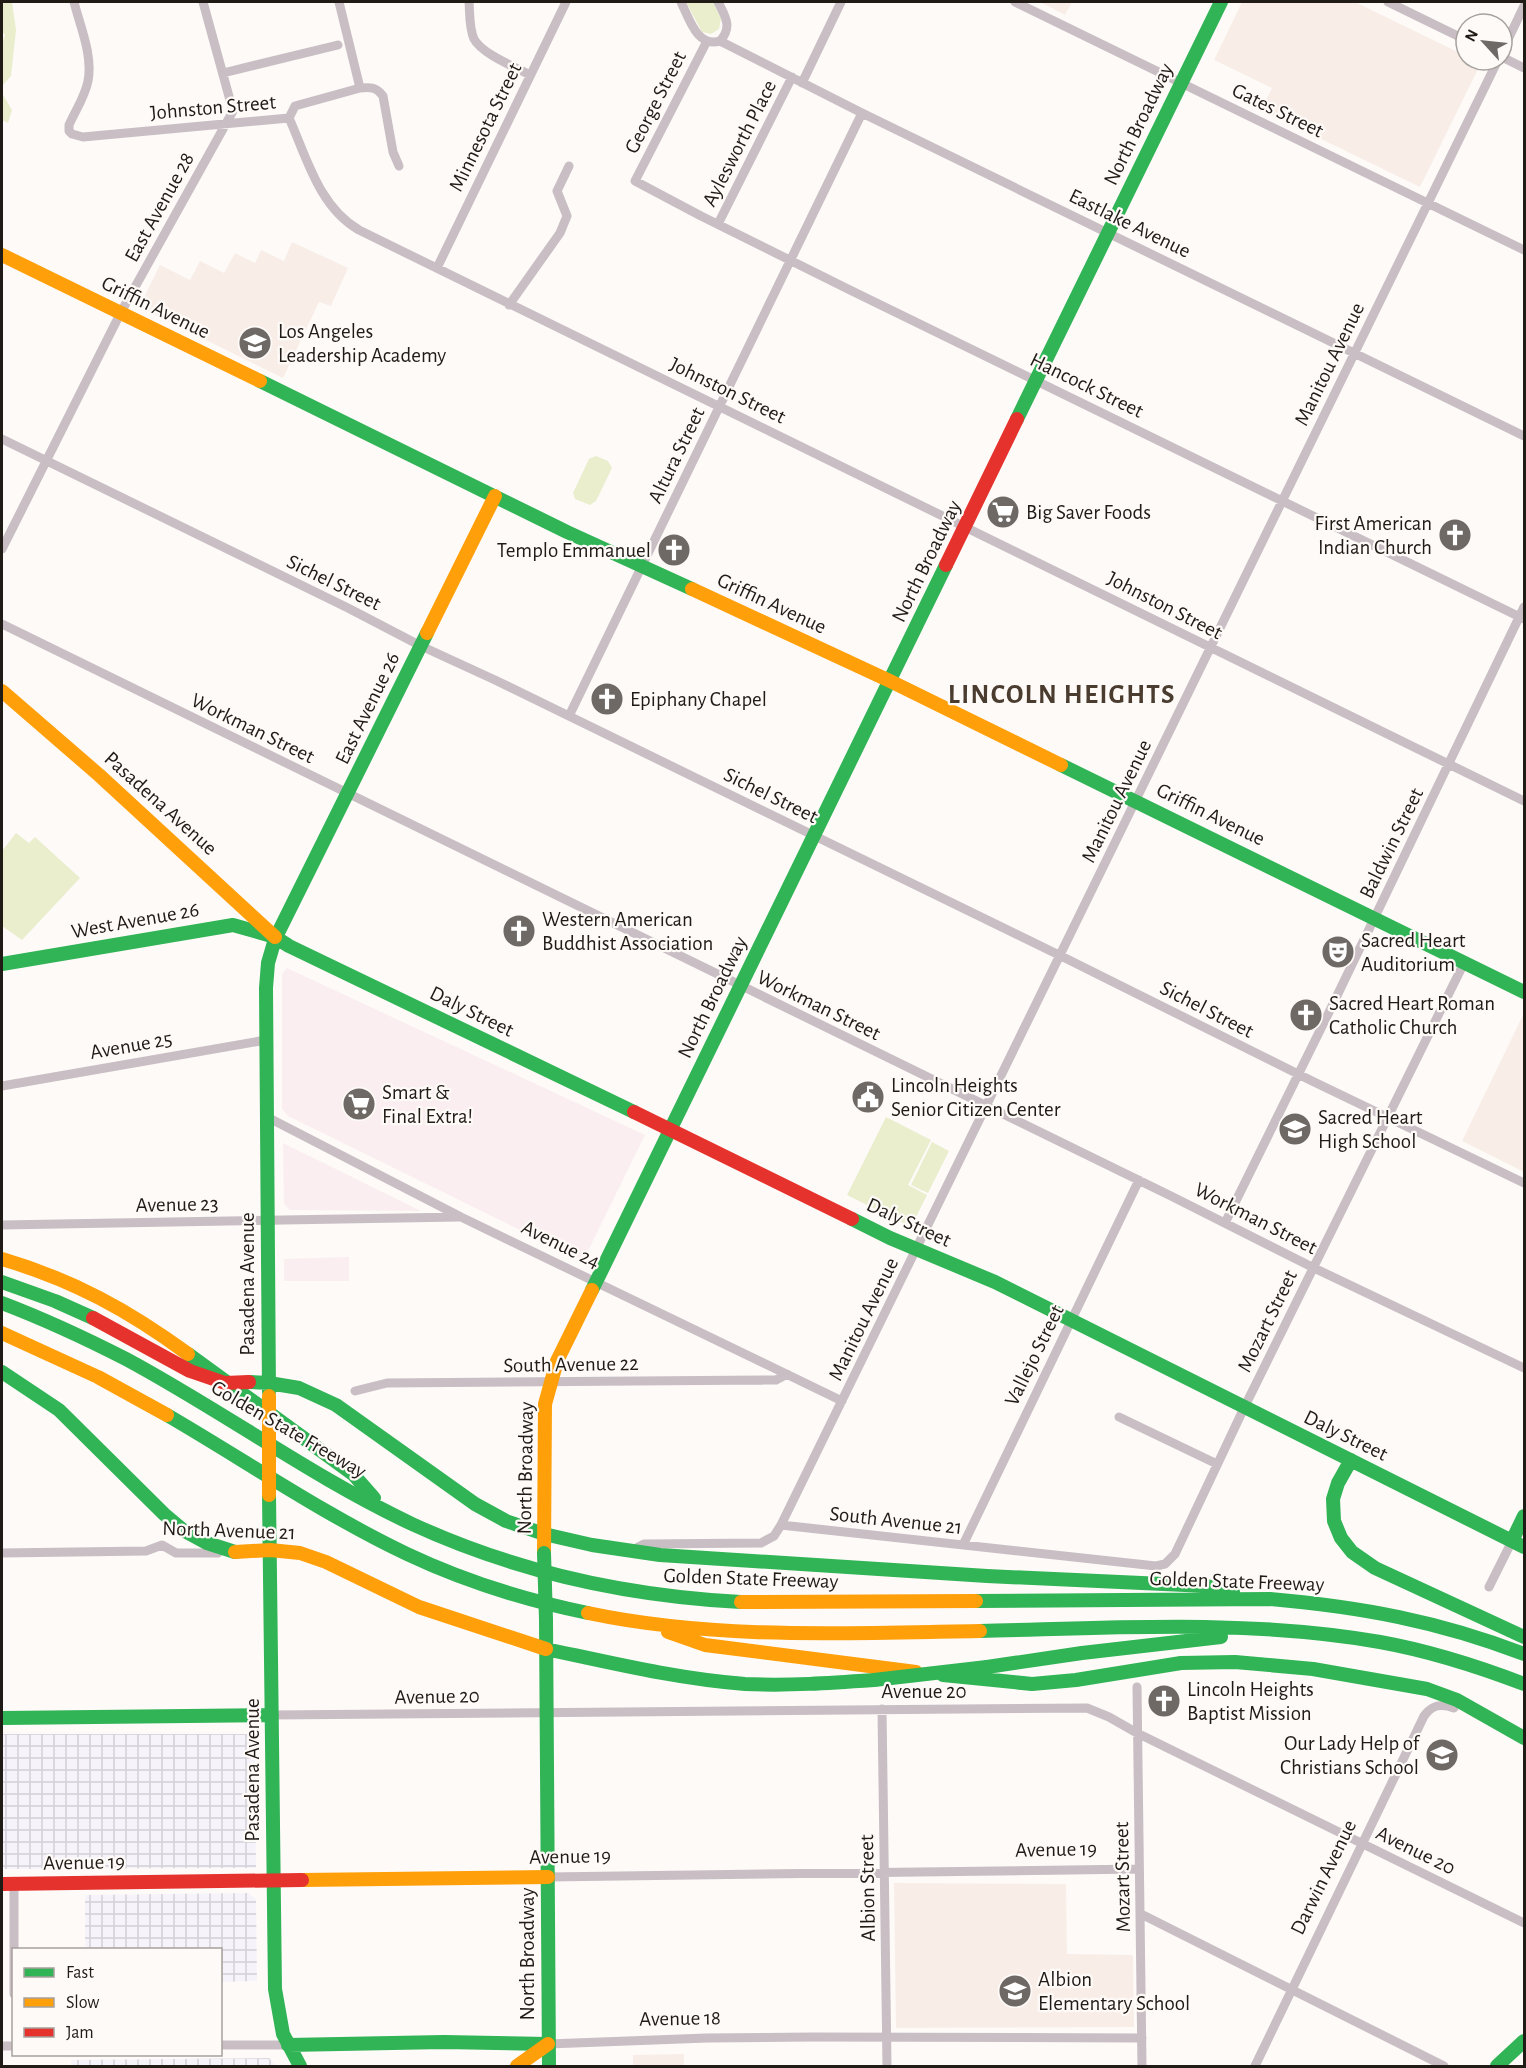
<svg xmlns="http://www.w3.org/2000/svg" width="1526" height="2068" font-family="'Alegreya Sans',sans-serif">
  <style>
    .commercial { fill: #faeef1 }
    .industrial { fill: url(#industrial-grid) }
    .built { fill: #f8eee7 }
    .green { fill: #eaeecd }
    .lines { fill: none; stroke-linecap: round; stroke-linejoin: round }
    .street { stroke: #c8bec3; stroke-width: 9 }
    .fast { stroke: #30b455; stroke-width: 14 }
    .slow { stroke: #ff9f0a; stroke-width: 14 }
    .jam { stroke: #e5322d; stroke-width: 14 }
    .fast-bridge { stroke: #30b455; stroke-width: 14 }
    .slow-bridge { stroke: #ff9f0a; stroke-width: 14 }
    .jam-bridge { stroke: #e5322d; stroke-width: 14 }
    .labels { text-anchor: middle; stroke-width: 4.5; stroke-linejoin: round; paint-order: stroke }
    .street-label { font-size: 21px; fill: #211b16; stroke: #fefaf7 }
    .poi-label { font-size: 21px; fill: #211b16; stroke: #fefaf7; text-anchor: start }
    .district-label { font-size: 27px; font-weight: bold; letter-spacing: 1.5px; fill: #4b3c30; stroke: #fefaf7 }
  </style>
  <defs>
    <pattern id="industrial-grid" width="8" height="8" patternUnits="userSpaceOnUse" patternTransform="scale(1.5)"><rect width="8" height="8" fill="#f7f3fa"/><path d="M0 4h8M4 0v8" fill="none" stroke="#d3d0d6"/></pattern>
  </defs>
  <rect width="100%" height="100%" fill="#fdfaf8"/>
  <path class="commercial" d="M287,968l358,167 -62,126 -295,-145 -6,-7v-135z
    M283,1143l138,68 -131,-1 -6,-6z
    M349,1257v24h-65v-22z"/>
  <path class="industrial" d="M2,1734h246l5,5 2,7 1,122 -254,1z
    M248,1893l8,6 1,82 -36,1 -1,-32 -135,-1v-54z
    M269,2058l7,8h-205v-6z"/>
  <path class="built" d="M1040,2h32l-7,13z
    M1242,2h113l111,54v4h9l6,3 -61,124 -159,-77 11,-22 -58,-28z
    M292,242l56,26 -17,38 -12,-4 -36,76 -144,-71 21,-42 30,15 10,-19 24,12 11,-20 20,10 6,-13 23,11z
    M1523,1015l1,1v156l-62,-31z
    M894,1883l172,1 1,70 66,1 1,72 -238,1z
    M684,2054v12h-51v-11z"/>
  <path class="green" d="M2,2h10l4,28 -5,46 -9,10v-43l3,-8 -3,-4z
    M686,2h27l8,17 -2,10 -8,5 -9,-2z
    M2,93l10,17 -4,13 -6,-3z
    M596,456l12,5 4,7 -16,33 -6,4 -15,-6 -2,-6 16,-34z
    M16,833l13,10 6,-6 45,41 -58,62 -20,-14v-75z
    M886,1117l45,23 -23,45 19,10 -16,32 -64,-32z
    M932,1142l17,9 -21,42 -17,-8z"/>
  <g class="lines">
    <path class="street" d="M74,2c6,24 19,53 14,79 -3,16 -13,30 -19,44v6l3,3 11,3 206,-19c18,40 30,89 70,112l1165,571
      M339,2l21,86
      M469,2c1,12 0,26 5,37 8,15 41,28 56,36
      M681,2c8,16 16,46 39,39l142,72 662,323
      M718,2c7,14 15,25 2,39
      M1015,2l509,248
      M1388,2l78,38
      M707,41l-72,140 66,35 151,75 672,328
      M1502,52l22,-46
      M1502,57l22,11
      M223,73l115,-28
      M802,83l39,-81
      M289,118l6,-12 65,-18c11,-1 16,-1 23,8l10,56 6,14
      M718,224l74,-147
      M437,268l129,-266
      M509,305l51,-72 7,-17 -10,-25 12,-25
      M2,439l346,169 73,38 74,34 566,276 249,124 214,103
      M2,549l118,-235 113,-203 -30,-109
      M2,624l1169,572 143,72 210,100
      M569,716l293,-603
      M2,1086l264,-46
      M267,1117l194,100 381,184
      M1225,1223l109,-221 190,-395
      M2,1225l457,-8
      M355,1391l32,-8 389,-3 11,-6
      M1119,1417l98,47
      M781,1525l375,41 9,-2 10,-10 69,-146 220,-445
      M963,1545l176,-365
      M638,1547l6,-3 117,-1 13,-7 7,-11 717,-1465
      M2,1553l144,-2 16,-6 14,8h42
      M1489,1587l23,-46
      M1137,1687l5,379
      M882,1709l5,357
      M272,1715l815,-7 22,9 28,16 387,190
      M548,1877l591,-8
      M1141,1914l303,152
      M14,1994v-110
      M548,2044l159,-6 106,-1 329,1
      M220,2045h68
      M2,2046h12
      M1255,2066l169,-350c8,-11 17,-13 30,-8"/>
    <path class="fast" d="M260,381l307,151 125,57
      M1017,419l204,-417
      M1061,765l463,227
      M2,964l231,-39 42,12 14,9 345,166
      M852,1219l38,19 105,44 529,265
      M2,1282l53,19 38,17
      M592,1290l354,-725
      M2,1303c42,16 83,35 124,56 97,52 186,118 286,165 104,48 215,72 329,78
      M188,1354l165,120 21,24
      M2,1372l57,38 105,104 19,16 24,13 28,9
      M249,1382l20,1
      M269,1383l30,5 37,17 139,99 31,17 38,13
      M269,1392l-3,-404 2,-25 7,-24 152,-306
      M167,1415c79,46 156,99 240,139 57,27 118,46 181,59
      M1351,1460l-13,23 -5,16 1,22 7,17 11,14 23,16 149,69
      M269,1495l6,494 8,45 17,32
      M544,1534l48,11 68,10 327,21 220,10 26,6
      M1512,1541l12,-25
      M976,1601l294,-2c91,8 168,22 254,55
      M546,1620l3,446
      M980,1631c133,-3 269,-12 400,11 50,9 97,24 144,42
      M546,1649c66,14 132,30 199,35 43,2 86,-1 129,-4
      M987,1667l95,-14 139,-16
      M943,1675l89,9 44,-4 105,-17 54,-1 78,7 114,20 30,11 67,38
      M2,1718l270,-3
      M288,2045l156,-3 104,2
      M1497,2066l27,-25"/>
    <path class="slow" d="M2,255l258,126
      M692,589l198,92 171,84
      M427,633l68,-137
      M2,691l97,84 176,162
      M2,1259c71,21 126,51 186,95
      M2,1333l96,44 69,38
      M235,1552l35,-2 30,3 26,9 93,45 127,42
      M544,1553l1,-149 12,-43 35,-71
      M741,1602l235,-1
      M588,1613c128,27 262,20 392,18
      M668,1632l37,13 211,27
      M302,1880l246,-3
      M517,2066l31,-22"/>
    <path class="jam" d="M946,565l71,-146
      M634,1112l218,107
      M2,1884l300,-4"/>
    <path class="fast-bridge" d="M544,1553l2,67
      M874,1680l113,-13"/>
    <path class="slow-bridge" d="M269,1396v99"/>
    <path class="jam-bridge" d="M93,1318l97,53 35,12 24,-1"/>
  </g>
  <defs>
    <symbol id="school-disc" viewBox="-11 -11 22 22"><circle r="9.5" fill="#6e6965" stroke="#fefaf7"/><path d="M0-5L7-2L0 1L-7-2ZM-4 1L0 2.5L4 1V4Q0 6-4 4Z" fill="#fff"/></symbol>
    <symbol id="supermarket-disc" viewBox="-11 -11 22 22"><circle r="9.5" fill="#6e6965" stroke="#fefaf7"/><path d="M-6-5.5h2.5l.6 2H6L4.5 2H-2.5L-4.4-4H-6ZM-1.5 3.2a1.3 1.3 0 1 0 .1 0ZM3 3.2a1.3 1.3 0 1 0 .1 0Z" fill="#fff"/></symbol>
    <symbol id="church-disc" viewBox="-11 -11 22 22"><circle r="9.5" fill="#6e6965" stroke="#fefaf7"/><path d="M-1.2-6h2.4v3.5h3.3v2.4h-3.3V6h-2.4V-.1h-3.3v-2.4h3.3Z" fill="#fff"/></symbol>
    <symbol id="theatre-disc" viewBox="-11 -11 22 22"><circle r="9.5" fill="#6e6965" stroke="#fefaf7"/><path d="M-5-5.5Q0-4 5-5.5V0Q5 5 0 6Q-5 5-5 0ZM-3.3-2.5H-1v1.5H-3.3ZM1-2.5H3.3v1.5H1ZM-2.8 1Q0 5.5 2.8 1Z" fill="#fff"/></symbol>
    <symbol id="civic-disc" viewBox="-11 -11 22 22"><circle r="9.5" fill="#6e6965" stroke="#fefaf7"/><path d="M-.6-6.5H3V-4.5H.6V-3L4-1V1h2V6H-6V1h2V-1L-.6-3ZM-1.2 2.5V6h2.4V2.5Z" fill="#fff"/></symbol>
  </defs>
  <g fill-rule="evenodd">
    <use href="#school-disc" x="236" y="324" width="38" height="38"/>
    <use href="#supermarket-disc" x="984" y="493" width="38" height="38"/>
    <use href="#church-disc" x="1436" y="516" width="38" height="38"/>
    <use href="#church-disc" x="655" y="531" width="38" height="38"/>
    <use href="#church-disc" x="588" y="680" width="38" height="38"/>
    <use href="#church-disc" x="500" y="912" width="38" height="38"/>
    <use href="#theatre-disc" x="1319" y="933" width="38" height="38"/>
    <use href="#church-disc" x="1287" y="996" width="38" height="38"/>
    <use href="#civic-disc" x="849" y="1078" width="38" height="38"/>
    <use href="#supermarket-disc" x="340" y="1085" width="38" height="38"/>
    <use href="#school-disc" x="1276" y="1110" width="38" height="38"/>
    <use href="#church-disc" x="1145" y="1682" width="38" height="38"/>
    <use href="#school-disc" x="1423" y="1736" width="38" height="38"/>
    <use href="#school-disc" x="996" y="1972" width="38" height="38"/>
  </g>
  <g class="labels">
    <g class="street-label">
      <text transform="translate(655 102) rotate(-63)" y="7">George Street</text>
      <text transform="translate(213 107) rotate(-5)" y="7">Johnston Street</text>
      <text transform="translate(1278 110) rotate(26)" y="7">Gates Street</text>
      <text transform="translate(1138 124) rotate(-64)" y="7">North Broadway</text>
      <text transform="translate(485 127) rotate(-64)" y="7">Minnesota Street</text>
      <text transform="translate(739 143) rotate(-63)" y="7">Aylesworth Place</text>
      <text transform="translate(159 207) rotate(-61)" y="7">East Avenue 28</text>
      <text transform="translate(1130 223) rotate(26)" y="7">Eastlake Avenue</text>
      <text transform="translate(156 307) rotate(26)" y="7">Griffin Avenue</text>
      <text transform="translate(1329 364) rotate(-64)" y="7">Manitou Avenue</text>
      <text transform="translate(1087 385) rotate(26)" y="7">Hancock Street</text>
      <text transform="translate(728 390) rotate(26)" y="7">Johnston Street</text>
      <text transform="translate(676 455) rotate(-64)" y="7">Altura Street</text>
      <text transform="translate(926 561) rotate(-64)" y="7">North Broadway</text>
      <text transform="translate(334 582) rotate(26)" y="7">Sichel Street</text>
      <text transform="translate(772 603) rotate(25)" y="7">Griffin Avenue</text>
      <text transform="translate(1165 605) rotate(27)" y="7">Johnston Street</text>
      <text transform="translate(367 708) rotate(-64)" y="7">East Avenue 26</text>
      <text transform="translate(253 728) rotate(26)" y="7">Workman Street</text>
      <text transform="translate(771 795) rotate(26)" y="7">Sichel Street</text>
      <text transform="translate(1116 801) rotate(-64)" y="7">Manitou Avenue</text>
      <text transform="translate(161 803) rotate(42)" y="7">Pasadena Avenue</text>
      <text transform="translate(1211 814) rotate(26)" y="7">Griffin Avenue</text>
      <text transform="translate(1391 843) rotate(-64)" y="7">Baldwin Street</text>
      <text transform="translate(135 920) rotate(-10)" y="7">West Avenue 26</text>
      <text transform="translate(712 997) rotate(-64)" y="7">North Broadway</text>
      <text transform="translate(819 1005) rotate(26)" y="7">Workman Street</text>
      <text transform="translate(1207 1009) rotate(27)" y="7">Sichel Street</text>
      <text transform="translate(472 1011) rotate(26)" y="7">Daly Street</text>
      <text transform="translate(131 1045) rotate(-10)" y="7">Avenue 25</text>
      <text transform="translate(177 1204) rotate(-1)" y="7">Avenue 23</text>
      <text transform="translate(1256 1218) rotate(27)" y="7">Workman Street</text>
      <text transform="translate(909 1222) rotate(25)" y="7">Daly Street</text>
      <text transform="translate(561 1244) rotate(26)" y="7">Avenue 24</text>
      <text transform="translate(247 1284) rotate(-90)" y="7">Pasadena Avenue</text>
      <text transform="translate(863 1319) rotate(-64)" y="7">Manitou Avenue</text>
      <text transform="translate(1267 1321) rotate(-64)" y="7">Mozart Street</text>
      <text transform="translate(1034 1355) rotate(-64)" y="7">Vallejo Street</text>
      <text transform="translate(571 1364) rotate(-1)" y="7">South Avenue 22</text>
      <text transform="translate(289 1429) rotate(30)" y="7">Golden State Freeway</text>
      <text transform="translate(1346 1435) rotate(26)" y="7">Daly Street</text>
      <text transform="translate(525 1468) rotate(-89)" y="7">North Broadway</text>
      <text transform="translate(896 1520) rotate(6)" y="7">South Avenue 21</text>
      <text transform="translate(229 1530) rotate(2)" y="7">North Avenue 21</text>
      <text transform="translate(751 1578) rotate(2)" y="7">Golden State Freeway</text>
      <text transform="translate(1237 1581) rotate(2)" y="7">Golden State Freeway</text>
      <text x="924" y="1698">Avenue 20</text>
      <text transform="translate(437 1696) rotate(-1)" y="7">Avenue 20</text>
      <text transform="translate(252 1770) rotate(-90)" y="7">Pasadena Avenue</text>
      <text transform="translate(1056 1849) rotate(-1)" y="7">Avenue 19</text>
      <text transform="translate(1416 1850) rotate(26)" y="7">Avenue 20</text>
      <text transform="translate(570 1856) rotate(-1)" y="7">Avenue 19</text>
      <text transform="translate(84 1862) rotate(-1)" y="7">Avenue 19</text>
      <text transform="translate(1122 1877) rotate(-91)" y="7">Mozart Street</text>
      <text transform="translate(1323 1877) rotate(-64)" y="7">Darwin Avenue</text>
      <text transform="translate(867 1888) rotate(-91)" y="7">Albion Street</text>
      <text transform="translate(527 1954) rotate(-90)" y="7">North Broadway</text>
      <text transform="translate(680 2018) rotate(-1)" y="7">Avenue 18</text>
    </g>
    <g class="poi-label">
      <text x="278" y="338">Los Angeles<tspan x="278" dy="24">Leadership Academy</tspan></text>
      <text x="1026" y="519">Big Saver Foods</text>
      <text x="1432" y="530" text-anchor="end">First American<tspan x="1432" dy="24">Indian Church</tspan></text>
      <text x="651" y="557" text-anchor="end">Templo Emmanuel</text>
      <text x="630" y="706">Epiphany Chapel</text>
      <text x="542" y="926">Western American<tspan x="542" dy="24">Buddhist Association</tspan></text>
      <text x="1361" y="947">Sacred Heart<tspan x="1361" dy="24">Auditorium</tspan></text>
      <text x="1329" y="1010">Sacred Heart Roman<tspan x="1329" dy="24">Catholic Church</tspan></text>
      <text x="891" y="1092">Lincoln Heights<tspan x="891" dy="24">Senior Citizen Center</tspan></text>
      <text x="382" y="1099">Smart &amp;<tspan x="382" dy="24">Final Extra!</tspan></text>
      <text x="1318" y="1124">Sacred Heart<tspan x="1318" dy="24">High School</tspan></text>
      <text x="1187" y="1696">Lincoln Heights<tspan x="1187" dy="24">Baptist Mission</tspan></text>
      <text x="1419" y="1750" text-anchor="end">Our Lady Help of<tspan x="1419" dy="24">Christians School</tspan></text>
      <text x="1038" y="1986">Albion<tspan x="1038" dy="24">Elementary School</tspan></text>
    </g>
    <g class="district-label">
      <text x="1062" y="703">LINCOLN HEIGHTS</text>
    </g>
  </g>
  <rect width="1526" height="2068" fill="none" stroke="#211b16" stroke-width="6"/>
  <rect x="12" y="1948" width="210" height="108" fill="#fefaf7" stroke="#a6a19d" stroke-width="1.5"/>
  <rect x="24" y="1968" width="30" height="9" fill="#30b455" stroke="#a6a19d" stroke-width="1.5"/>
  <text x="66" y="1978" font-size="18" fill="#211b16">Fast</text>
  <rect x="24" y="1998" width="30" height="9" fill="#ff9f0a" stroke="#a6a19d" stroke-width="1.5"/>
  <text x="66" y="2008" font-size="18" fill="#211b16">Slow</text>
  <rect x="24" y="2028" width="30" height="9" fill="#e5322d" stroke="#a6a19d" stroke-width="1.5"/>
  <text x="66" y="2038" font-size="18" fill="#211b16">Jam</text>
  <g transform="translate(1484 42) rotate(297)"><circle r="28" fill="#fefaf7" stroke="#a6a19d" stroke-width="1.5"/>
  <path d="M0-4.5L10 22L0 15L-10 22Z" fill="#6e6965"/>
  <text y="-9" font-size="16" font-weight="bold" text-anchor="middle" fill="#211b16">N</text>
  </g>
</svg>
